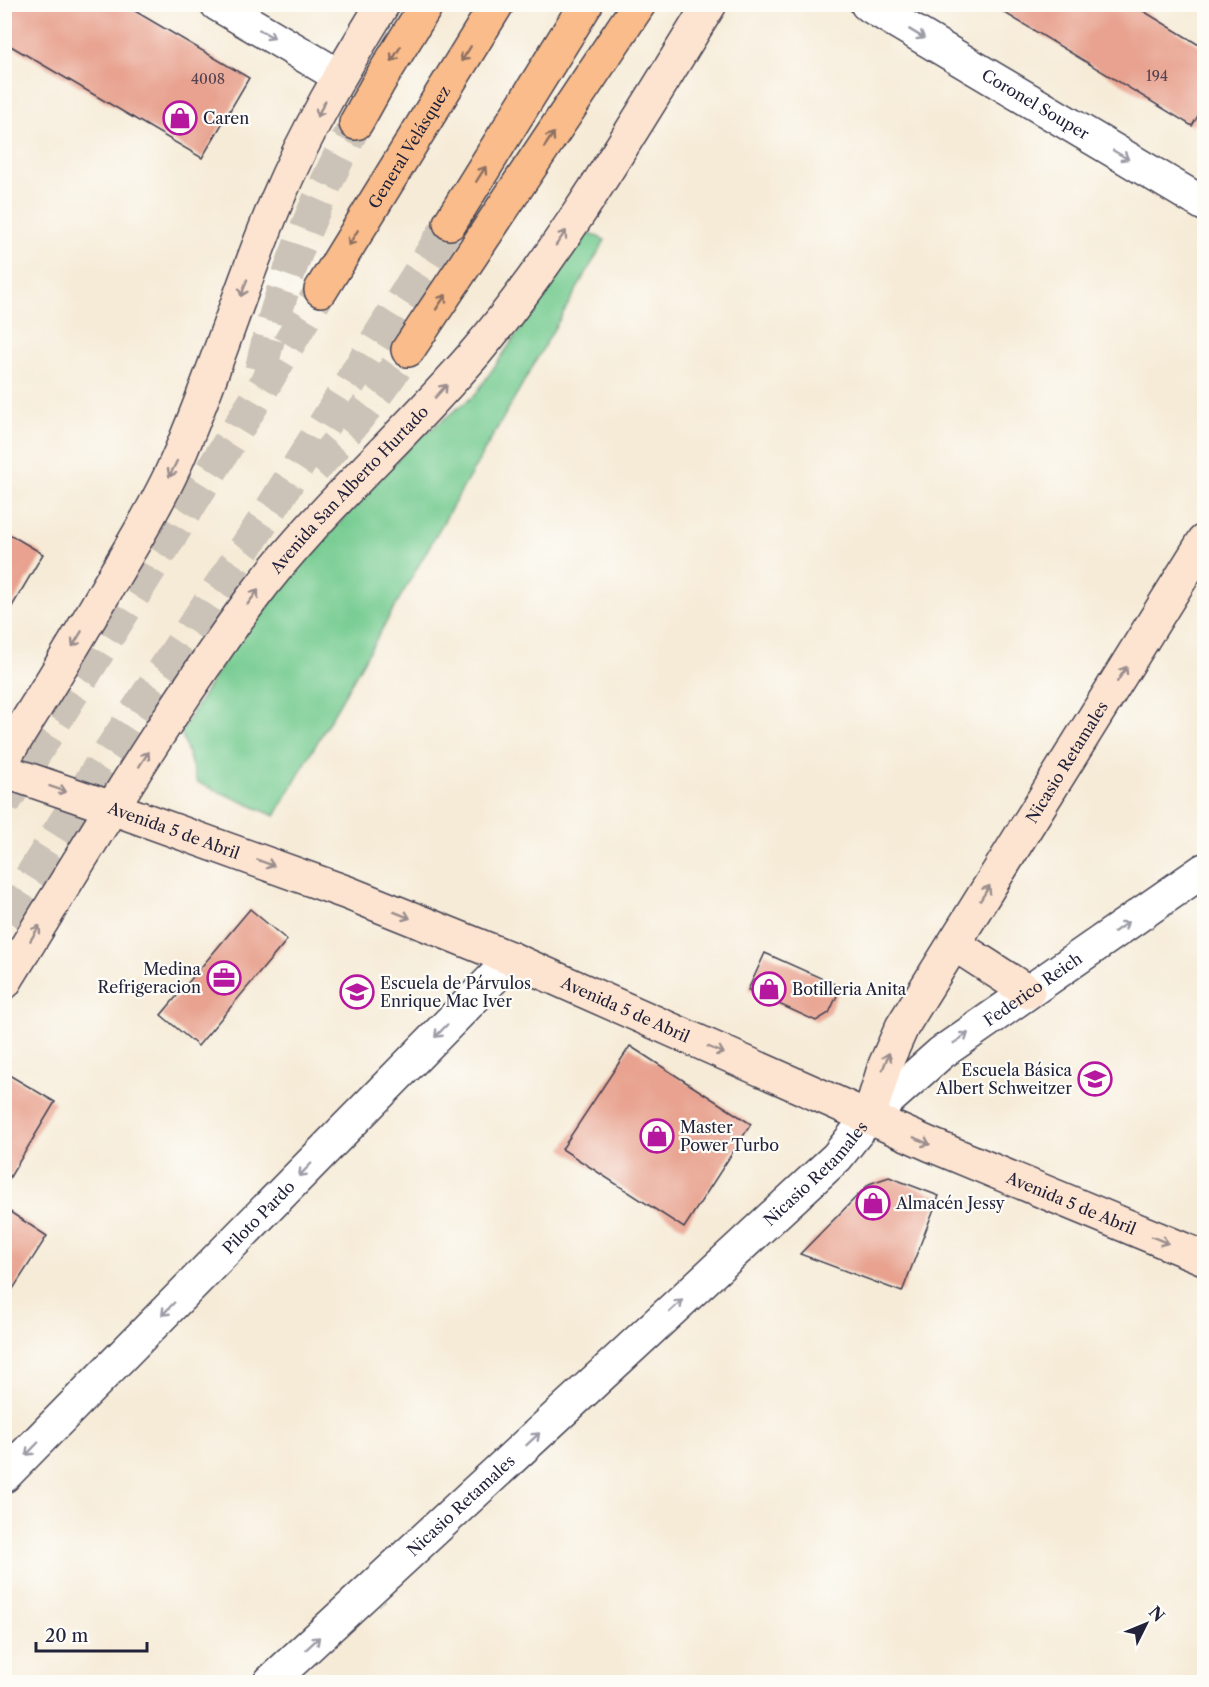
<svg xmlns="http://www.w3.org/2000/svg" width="1209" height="1687" font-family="'Libre Caslon Text',serif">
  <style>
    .green { fill: #74cb90; stroke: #4b7666; stroke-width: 1.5 }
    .building { fill: #e8a28f }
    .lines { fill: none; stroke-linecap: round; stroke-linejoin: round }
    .highway-tunnel { stroke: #ccc3b8; stroke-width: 33; stroke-dasharray: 33 16; stroke-linecap: butt }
    .street-casing { stroke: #424052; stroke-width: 36 }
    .secondary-casing { stroke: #424052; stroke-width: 36 }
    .highway-casing { stroke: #424052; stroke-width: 36 }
    .street { stroke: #fff; stroke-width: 33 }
    .secondary { stroke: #fde4d0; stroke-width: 33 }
    .highway { stroke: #f9bc8a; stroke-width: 33 }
    .oneway { stroke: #9c9ca7 }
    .oneway2 { stroke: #8e6f62 }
    .oneway3 { stroke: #9a8d8d }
    .labels { text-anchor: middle; stroke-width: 4.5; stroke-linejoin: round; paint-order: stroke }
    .number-label { font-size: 14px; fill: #544250 }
    .street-label { font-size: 16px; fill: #22223b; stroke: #fdfcf7 }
    .poi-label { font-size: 16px; fill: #22223b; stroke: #fdfcf7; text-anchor: start }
  </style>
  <rect width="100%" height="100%" fill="#fdfcf7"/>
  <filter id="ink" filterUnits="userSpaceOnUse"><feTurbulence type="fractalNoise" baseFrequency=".0167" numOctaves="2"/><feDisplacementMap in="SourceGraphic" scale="12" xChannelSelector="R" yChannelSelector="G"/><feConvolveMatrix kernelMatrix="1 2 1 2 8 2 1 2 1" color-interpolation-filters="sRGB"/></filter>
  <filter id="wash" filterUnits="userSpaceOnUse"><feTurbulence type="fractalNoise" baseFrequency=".008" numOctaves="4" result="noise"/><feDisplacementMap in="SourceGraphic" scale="24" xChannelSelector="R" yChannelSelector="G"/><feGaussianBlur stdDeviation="1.35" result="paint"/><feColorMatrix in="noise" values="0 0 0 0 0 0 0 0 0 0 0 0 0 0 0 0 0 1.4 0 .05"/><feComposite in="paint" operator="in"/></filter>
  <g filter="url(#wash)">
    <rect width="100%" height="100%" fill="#f6ebd7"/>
    <path class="green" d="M587,232l18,8 -330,576 -78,-34 -16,-50 48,-80 70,-85 114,-124 62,-48z"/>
    <g id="blocks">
      <path class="building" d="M4,4h119l126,74 -47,80 -198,-116z
        M990,4h142l72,44v57l-12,21z
        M4,531l39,23 -39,66z
        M250,909l37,31 -89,106 -37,-31z
        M765,953l76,34 -12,26 -13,8 -68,-31z
        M630,1046l121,78 -67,104 -122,-79z
        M4,1072l51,30 -51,85z
        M889,1177l50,19 -37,96 -102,-38 69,-70z
        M4,1208l43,28 -43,67z"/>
    </g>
  </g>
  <g filter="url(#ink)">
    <use href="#blocks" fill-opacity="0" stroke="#424052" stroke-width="1.5"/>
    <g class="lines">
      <path class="highway-tunnel" d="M261,370c19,-88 54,-168 95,-247
        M314,469c34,-38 65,-76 94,-119
        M4,803l249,-399 68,-114
        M4,919l103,-164 161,-241 182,-291"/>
      <defs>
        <g id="street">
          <path d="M217,4l122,72"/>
          <path id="s1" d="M867,4l337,200"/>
          <path id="s2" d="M4,1476l508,-517"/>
          <path id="s3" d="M270,1682l567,-525 32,-40 72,-64 263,-183"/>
        </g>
        <g id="secondary">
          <path d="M4,758c39,-62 77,-124 113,-187 20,-34 41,-68 57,-104 39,-87 66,-179 103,-267 29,-69 67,-132 106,-196"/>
          <path id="s4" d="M4,771l108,37 236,85 164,66 417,185 275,114"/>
          <path d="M954,944l74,48"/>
          <path id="s5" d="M4,983c80,-129 157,-261 247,-383 67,-90 153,-163 225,-248 90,-107 160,-229 234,-348"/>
          <path id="s6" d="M869,1117l16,-52 17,-38 302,-486"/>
        </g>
        <g id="highway">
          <path d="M356,123l24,-43 47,-76"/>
          <path d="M450,223l136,-219"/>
          <path id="s7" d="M321,290l176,-286"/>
          <path d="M408,350l231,-346"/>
        </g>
      </defs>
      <use href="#street" class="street-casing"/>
      <use href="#secondary" class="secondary-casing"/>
      <use href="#highway" class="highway-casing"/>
      <use href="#street" class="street"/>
      <use href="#secondary" class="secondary"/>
      <use href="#highway" class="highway"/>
    </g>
    <defs><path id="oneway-shaft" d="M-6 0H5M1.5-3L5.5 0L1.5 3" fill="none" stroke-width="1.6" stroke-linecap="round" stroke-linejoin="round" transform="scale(1.5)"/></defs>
    <g class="oneway">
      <use href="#oneway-shaft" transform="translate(267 34) rotate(30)"/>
      <use href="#oneway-shaft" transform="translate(917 34) rotate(31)"/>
      <use href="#oneway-shaft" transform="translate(1121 155) rotate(30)"/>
      <use href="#oneway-shaft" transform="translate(1121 927) rotate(-35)"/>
      <use href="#oneway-shaft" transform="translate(441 1031) rotate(134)"/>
      <use href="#oneway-shaft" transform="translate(961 1038) rotate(-35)"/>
      <use href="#oneway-shaft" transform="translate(305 1170) rotate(134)"/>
      <use href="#oneway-shaft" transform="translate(676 1306) rotate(-43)"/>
      <use href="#oneway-shaft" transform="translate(168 1309) rotate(134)"/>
      <use href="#oneway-shaft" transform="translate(533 1439) rotate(-43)"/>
      <use href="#oneway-shaft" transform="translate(32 1449) rotate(134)"/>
      <use href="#oneway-shaft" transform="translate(313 1643) rotate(-43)"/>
    </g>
    <g class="oneway2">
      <use href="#oneway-shaft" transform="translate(396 54) rotate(122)"/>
      <use href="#oneway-shaft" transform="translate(466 54) rotate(122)"/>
      <use href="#oneway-shaft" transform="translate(549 140) rotate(-56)"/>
      <use href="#oneway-shaft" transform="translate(481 174) rotate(-58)"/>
      <use href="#oneway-shaft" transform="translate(353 238) rotate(122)"/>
      <use href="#oneway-shaft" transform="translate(441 302) rotate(-56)"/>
    </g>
    <g class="oneway3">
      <use href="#oneway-shaft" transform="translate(321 109) rotate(119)"/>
      <use href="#oneway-shaft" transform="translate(561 238) rotate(-55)"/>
      <use href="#oneway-shaft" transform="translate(244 288) rotate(110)"/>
      <use href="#oneway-shaft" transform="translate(441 391) rotate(-48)"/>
      <use href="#oneway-shaft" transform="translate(173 469) rotate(116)"/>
      <use href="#oneway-shaft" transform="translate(253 597) rotate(-53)"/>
      <use href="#oneway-shaft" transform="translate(77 639) rotate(121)"/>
      <use href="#oneway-shaft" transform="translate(1122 674) rotate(-58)"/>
      <use href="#oneway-shaft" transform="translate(144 759) rotate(-57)"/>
      <use href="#oneway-shaft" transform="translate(58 789) rotate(19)"/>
      <use href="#oneway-shaft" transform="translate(266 863) rotate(20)"/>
      <use href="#oneway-shaft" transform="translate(985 893) rotate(-58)"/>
      <use href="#oneway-shaft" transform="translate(402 915) rotate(22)"/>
      <use href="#oneway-shaft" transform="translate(35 933) rotate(-59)"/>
      <use href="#oneway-shaft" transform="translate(716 1050) rotate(23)"/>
      <use href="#oneway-shaft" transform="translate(886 1061) rotate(-69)"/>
      <use href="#oneway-shaft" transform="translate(922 1141) rotate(24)"/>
      <use href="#oneway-shaft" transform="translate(1160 1240) rotate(22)"/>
    </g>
  </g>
  <defs>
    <symbol id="shop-ring" viewBox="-11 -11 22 22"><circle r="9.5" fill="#fdfcf7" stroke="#b5179e" stroke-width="1.5"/><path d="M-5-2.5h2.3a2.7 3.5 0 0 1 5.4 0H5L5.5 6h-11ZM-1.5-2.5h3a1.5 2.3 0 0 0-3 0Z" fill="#b5179e"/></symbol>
    <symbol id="office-ring" viewBox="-11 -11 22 22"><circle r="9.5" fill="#fdfcf7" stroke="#b5179e" stroke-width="1.5"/><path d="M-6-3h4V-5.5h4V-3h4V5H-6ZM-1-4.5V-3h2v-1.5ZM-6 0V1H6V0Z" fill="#b5179e"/></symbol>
    <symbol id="school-ring" viewBox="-11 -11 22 22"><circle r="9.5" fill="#fdfcf7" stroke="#b5179e" stroke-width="1.5"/><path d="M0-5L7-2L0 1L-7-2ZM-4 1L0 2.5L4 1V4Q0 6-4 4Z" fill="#b5179e"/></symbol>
  </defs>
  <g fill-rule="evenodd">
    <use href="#shop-ring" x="161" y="99" width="38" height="38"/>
    <use href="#office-ring" x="205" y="959" width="38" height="38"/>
    <use href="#shop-ring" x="750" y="970" width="38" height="38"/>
    <use href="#school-ring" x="338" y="973" width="38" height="38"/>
    <use href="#school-ring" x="1076" y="1060" width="38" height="38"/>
    <use href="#shop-ring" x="638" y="1117" width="38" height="38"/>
    <use href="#shop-ring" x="854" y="1184" width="38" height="38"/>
  </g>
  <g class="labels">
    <g class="number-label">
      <text x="1157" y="81">194</text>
      <text x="208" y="84">4008</text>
    </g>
    <g class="street-label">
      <text dy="6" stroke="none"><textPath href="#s1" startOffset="196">Coronel Souper</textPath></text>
      <text dy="6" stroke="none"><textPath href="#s7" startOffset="168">General Velásquez</textPath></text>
      <text dy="6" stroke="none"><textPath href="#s5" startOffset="604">Avenida San Alberto Hurtado</textPath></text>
      <text dy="6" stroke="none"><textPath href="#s6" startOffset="408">Nicasio Retamales</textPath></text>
      <text dy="6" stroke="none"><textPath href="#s4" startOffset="180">Avenida 5 de Abril</textPath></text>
      <text dy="6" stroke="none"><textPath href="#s3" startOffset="1032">Federico Reich</textPath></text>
      <text dy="6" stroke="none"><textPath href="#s4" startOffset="666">Avenida 5 de Abril</textPath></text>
      <text dy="6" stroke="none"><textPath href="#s3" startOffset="746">Nicasio Retamales</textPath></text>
      <text dy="6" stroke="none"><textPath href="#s4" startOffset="1152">Avenida 5 de Abril</textPath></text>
      <text dy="6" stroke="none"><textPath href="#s2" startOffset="363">Piloto Pardo</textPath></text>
      <text dy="6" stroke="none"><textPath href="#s3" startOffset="260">Nicasio Retamales</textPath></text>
    </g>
    <g class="poi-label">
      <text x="203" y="124">Caren</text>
      <text x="201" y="975" text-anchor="end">Medina<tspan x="201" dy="18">Refrigeracion</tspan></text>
      <text x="380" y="989">Escuela de Párvulos<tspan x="380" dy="18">Enrique Mac Iver</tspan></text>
      <text x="792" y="995">Botilleria Anita</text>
      <text x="1072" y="1076" text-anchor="end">Escuela Básica<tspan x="1072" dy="18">Albert Schweitzer</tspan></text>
      <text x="680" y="1133">Master<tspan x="680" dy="18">Power Turbo</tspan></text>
      <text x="896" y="1209">Almacén Jessy</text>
    </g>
  </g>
  <rect width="1209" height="1687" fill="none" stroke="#fdfcf7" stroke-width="24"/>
  <g transform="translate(1146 1624) rotate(47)" stroke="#fdfcf7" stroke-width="4.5" paint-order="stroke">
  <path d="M0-4.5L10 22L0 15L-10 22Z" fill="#22223b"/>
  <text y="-9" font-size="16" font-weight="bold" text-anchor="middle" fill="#22223b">N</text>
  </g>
  <path d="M36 1642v9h111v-9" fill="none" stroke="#22223b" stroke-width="3"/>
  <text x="45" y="1642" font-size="18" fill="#22223b" stroke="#fdfcf7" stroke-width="4.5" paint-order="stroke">20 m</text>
</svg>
